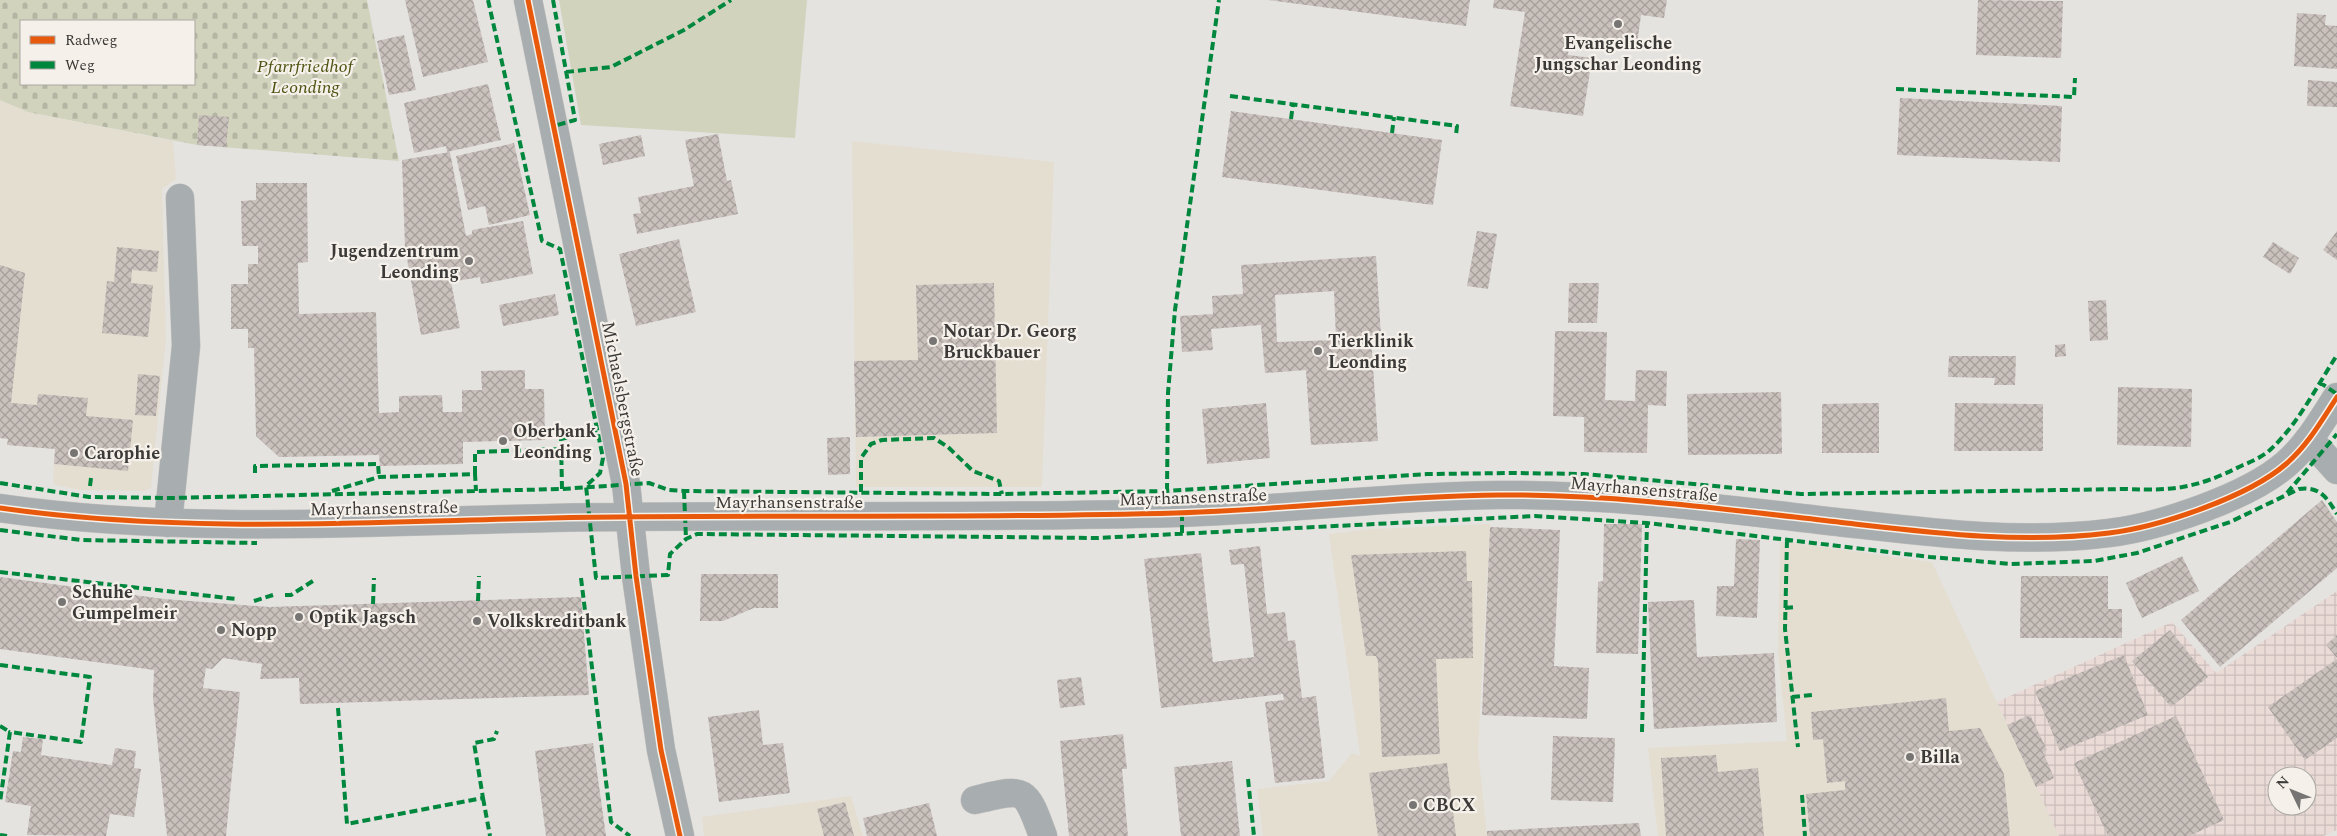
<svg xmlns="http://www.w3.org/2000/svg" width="2337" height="836" font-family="Spectral,serif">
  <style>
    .commercial { fill: #e4ded1 }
    .industrial { fill: url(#industrial-grid); fill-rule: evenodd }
    .green { fill: #d1d3bd }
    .cemetery { fill: url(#cemetery-stones); fill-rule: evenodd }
    .building { fill: url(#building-cross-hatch); fill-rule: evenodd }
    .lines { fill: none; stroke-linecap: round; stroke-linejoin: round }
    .minor-casing { stroke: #c2c1bf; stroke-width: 29 }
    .minor { stroke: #a8aeaf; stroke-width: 28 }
    .quiet { stroke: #00873e; stroke-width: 4; stroke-dasharray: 8 4; stroke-linecap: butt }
    .cycleway-casing { stroke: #f5f1ea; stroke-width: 8 }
    .cycleway { stroke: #e8590c; stroke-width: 5 }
    .poi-dot { fill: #777573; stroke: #f5f1ea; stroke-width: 2 }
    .labels { text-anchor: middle; stroke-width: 4.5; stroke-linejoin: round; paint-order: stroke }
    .poi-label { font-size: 18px; font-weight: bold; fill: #3c3a38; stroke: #f5f1ea; text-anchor: start }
    .park-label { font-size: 18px; font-style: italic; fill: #4d5411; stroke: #f5f1ea }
    .street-label { font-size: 18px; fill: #3c3a38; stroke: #f5f1ea }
  </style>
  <defs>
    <pattern id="industrial-grid" width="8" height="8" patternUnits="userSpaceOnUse" patternTransform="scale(1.25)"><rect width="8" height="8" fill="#eadbd7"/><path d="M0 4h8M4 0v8" fill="none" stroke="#cabdb9"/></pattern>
    <pattern id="cemetery-stones" width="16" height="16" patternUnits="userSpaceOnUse" patternTransform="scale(1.25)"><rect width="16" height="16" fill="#d1d3bd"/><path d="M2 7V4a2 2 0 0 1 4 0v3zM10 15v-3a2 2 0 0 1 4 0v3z" fill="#b4b6a3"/></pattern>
    <pattern id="building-cross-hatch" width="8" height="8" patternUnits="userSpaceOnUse" patternTransform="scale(1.25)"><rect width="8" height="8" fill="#cac1bd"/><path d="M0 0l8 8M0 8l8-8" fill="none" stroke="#a59e9b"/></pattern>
  </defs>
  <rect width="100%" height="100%" fill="#e5e3e0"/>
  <path class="commercial" d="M0,100l28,12 145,29 3,38 -14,10 4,150 -15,149 -6,3 -64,-1 -26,-5 -2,-5 2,-31 -48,-4v-6l-7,-1z
    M852,141l202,21 -12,325h-186z
    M1490,524l-12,226 9,86h-224l-6,-47 72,-8 23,-28 8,3 -31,-222 42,-5z
    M1780,541l152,21 127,274h-401l-10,-88 139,-7 -9,-88z
    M851,796l12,40h-159l-2,-19z"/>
  <path class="industrial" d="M2337,591v239l-14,6h-264l-62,-134 175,-80 44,51zM2277,776h30v30h-30z"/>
  <path class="green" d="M559,0h248l-12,138 -214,-13z"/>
  <path class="cemetery" d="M0,0h367l32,161 -202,-16 -169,-33 -28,-12zM21,21h173v63h-173z"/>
  <path class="building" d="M405,0h68l15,62 -65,15z
    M1269,0h201l-4,26z
    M1494,0h173l-3,18 -23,-3 -4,29 -67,-9 -2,20 24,3 -9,58 -73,-10 15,-94 -32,-4z
    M1978,0l85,1 -2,57 -85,-3z
    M2297,13l29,2 -1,10 12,1v43l-43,-3z
    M404,35l12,55 -27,5 -12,-54z
    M2308,80l29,2v25l-30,-1z
    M488,84l13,56 -54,12 -1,-6 -32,7 -10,-50z
    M1900,98l162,8 -2,56 -163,-7z
    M1231,111l211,29 -9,65 -211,-28z
    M199,115l30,2 -3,30 -29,-2z
    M718,134l9,47 4,-1 7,34 -101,20 -4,-20 8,-1 -3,-16 56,-11 -9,-46z
    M641,135l4,21 -42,9 -4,-21z
    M514,143l16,72 -41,10 -4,-19 -17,4 -12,-54z
    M450,152l16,84 6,-2v-4l51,-9 10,53 -52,10 -1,-7 -29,5 9,46 -39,7 -16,-87 -3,-88z
    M256,183h51l1,79 -10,1 1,51 77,-2 3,101 20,-1v-16l43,-1 1,17h19v-22h20l-1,-19 44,-1v19h19l1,51 -82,2v22l-83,2 -1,-11 -100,2 -23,-21 -2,-88h-6v-19h-17v-45h17v-20h10v-18h-16l-1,-45 15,-1z
    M1477,231l20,3 -9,55 -21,-3z
    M2337,231v29l-14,-10z
    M679,239l17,73 -60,14 -17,-72z
    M2273,242l26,16 -9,16 -27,-17z
    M117,247l42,4 -2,21 -25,-2 -1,13 22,2 -5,52 -46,-4 5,-52 7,1z
    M1376,256l5,80 -10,1 7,104 -67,4 -5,-75 -41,3 -4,-48 -50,4 2,21 -31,2 -2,-36 33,-2 -1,-18 31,-2 -2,-29zM1334,291l2,49 -59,2 -2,-47z
    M0,265l25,8 -14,130 26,2 1,-11 50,4 -2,18 47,4 -5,51 -74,-7 1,-15 -48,-4 1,-6 -8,-1z
    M994,283l3,150 -141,4 -2,-76 64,-1 -2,-75z
    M1569,283h30l-2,40h-29z
    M555,294l4,21 -56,11 -4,-21z
    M2106,300l2,40 -18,1 -2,-40z
    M1555,331l52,1 -2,68 30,1 1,-31 31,1 -1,35 -18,-1 -1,48 -63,-1v-35l-31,-1z
    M2065,344l1,12 -11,1v-12z
    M1949,356h67l-1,29h-21l1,-7 -47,-1z
    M138,374l22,2 -4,40 -21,-1z
    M2118,387l74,2 -1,58 -74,-2z
    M1781,392l1,62 -94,1 -1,-61z
    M1266,403l4,55 -63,6 -5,-55z
    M1879,403v50h-57v-49z
    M1955,403l88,1v47h-89z
    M850,437v37l-22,1 -1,-37z
    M2322,500l15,22v46l-117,99 -39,-47z
    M1604,524h38l-4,130 -42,-1 2,-71 5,-1z
    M1490,527l70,3 -6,136 35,2 -2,51 -105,-4z
    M1736,539l24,1 -3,78 -41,-2 1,-30h17z
    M1260,546l7,68 18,-2 3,29 7,-1 7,58 14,-2 9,82 -50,5 -10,-81 19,-2 -1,-6 -122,14 -17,-149 57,-6 12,109 41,-5 -10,-93 -13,1 -2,-15z
    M1466,551l1,30h5l1,77 -37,1 4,95 -58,3 -4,-95 -2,-6h-10l-15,-101z
    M2182,556l17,35 -57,27 -16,-35z
    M701,574h77v34h-24l-31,13h-23z
    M2021,576h87v33h14v29h-102z
    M0,577l164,22 105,8 312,-10 8,98 -289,9 -1,-26 -39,1 2,-15 -39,-6 -11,11 -6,-1 -3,20 37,4 -14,144h-59l-14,-138 1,-28 -154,-21z
    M1694,600l3,57 77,-4 3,69 -123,7 -6,-127z
    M2170,630l38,47 -37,30 -39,-46z
    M2337,635v23l-11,-13z
    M2124,655l24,60 -88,36 -25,-60z
    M2337,659v79l-32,22 -37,-53z
    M1081,677l4,28 -25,3 -3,-28z
    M1946,698l3,33 31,-3 24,46 6,62h-200l-4,-42 39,-4v-9l-18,2 -4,-44 -10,1 -2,-28z
    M759,710l4,35 20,-2 7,50 -71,9 -11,-85z
    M2030,715l17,35 -4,2 11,26 -18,9 -29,-62z
    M2176,716l48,104 -35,16h-81l-34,-73z
    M1123,734l4,35h-5l6,67h-59l-9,-95z
    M1553,736l62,2 -2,64 -62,-2z
    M23,737l20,2 -2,16 71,10 3,-17 21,3 -2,17 7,1 -7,48 -24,-3 -4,22 -79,-1 4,-29 -26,-4 8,-51 8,1z
    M593,743l13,93h-60l-11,-85z
    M1716,755l2,17 40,-4 6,68h-98l-5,-78z
    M1232,761l8,75h-59l-7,-69z
    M1447,763l9,73h-78l-9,-63z
    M845,802l9,34h-30l-7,-27z
    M929,803l8,33h-70l-4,-18z
    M1639,823l2,13h-154v-5z"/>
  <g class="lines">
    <defs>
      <path id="minor" d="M528,0l98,484 10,92 25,174 19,86
        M2309,439l28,31
        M0,508c182,26 368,14 551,10 209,-4 417,1 625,-5 108,-3 216,-17 323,-18 117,-1 232,15 347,28 88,10 175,21 263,10 50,-6 139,-36 177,-69 22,-19 36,-44 51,-67
        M168,523l18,-177 -6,-148
        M975,800c50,-12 50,-14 68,36"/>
    </defs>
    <use href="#minor" class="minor-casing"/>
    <use href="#minor" class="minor"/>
    <path class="quiet" d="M488,0l54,241 18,8 43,209 -3,15 -14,13 10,92 72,-3 2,-21 16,-15 11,-5 400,4 438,-22 112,7 283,34 81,7 83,-3 43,-8 93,-31 69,-33c21,-3 28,9 38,25
      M553,0l22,120 -21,6
      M566,72l45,-5 73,-37 47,-30
      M1896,89l178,8 1,-19
      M1230,96l227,30 -1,9
      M1291,119l2,-15
      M1392,133l2,-16
      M2319,382l18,12
      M255,473v-7l123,-2 1,13
      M475,474v-22l86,-3
      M0,483l89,14 82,1 391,-9 87,-6 20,7 15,1 318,3 165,-3 260,-17 87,-1 70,1 217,20 325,-5c48,2 71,-1 115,-23 9,-4 22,-9 30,-17 27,-25 46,-63 66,-94
      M90,486l1,-8
      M562,489l-1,-50 36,-9
      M332,491l47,-14 96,-3 1,17
      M684,491l2,48
      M1167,491l1,-98 7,-83 44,-310
      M861,492v-34l10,-14 11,-4 52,-2 14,9 25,24 26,10 3,13
      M2287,493l50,-59
      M1182,513v21
      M0,530l81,10 176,3
      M1787,540l-2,89 13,118
      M0,572l236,27
      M581,578l30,244 19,14
      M285,595h6l25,-16
      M254,601l19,-6
      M478,601l1,-25
      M373,604l1,-26
      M1785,608l11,-1
      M0,665l90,12 -9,65 -71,-10 -10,70
      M1792,697l21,-2
      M338,708l9,116 136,-26 -9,-55 20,-4 3,-8
      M0,726l10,6
      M1642,732l5,-209
      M1248,779l6,57
      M1802,795l3,41
      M483,798l7,38
      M0,835l7,1"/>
    <defs>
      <path id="cycleway" d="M528,0l98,484 10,92 25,174 19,86
        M0,508c182,26 368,14 551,10 209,-4 417,1 625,-5 108,-3 216,-17 323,-18 117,-1 232,15 347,28 88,10 175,21 263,10 50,-6 139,-36 177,-69 22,-19 36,-44 51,-67"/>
    </defs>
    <use href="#cycleway" class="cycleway-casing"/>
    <use href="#cycleway" class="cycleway"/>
  </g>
  <g class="poi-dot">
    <circle cx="1618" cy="24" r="5"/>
    <circle cx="469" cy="261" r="5"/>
    <circle cx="933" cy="341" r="5"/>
    <circle cx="1318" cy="351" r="5"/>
    <circle cx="503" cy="441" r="5"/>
    <circle cx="74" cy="453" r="5"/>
    <circle cx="62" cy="602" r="5"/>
    <circle cx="299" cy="617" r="5"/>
    <circle cx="477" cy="621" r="5"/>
    <circle cx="221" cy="630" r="5"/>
    <circle cx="1910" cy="757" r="5"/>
    <circle cx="1413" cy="805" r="5"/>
  </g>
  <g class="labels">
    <g class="poi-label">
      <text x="1618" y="49" text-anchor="middle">Evangelische<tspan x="1618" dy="21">Jungschar Leonding</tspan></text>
      <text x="459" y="257" text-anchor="end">Jugendzentrum<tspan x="459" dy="21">Leonding</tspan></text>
      <text x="943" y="337">Notar Dr. Georg<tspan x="943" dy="21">Bruckbauer</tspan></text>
      <text x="1328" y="347">Tierklinik<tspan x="1328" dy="21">Leonding</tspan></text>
      <text x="513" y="437">Oberbank<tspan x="513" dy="21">Leonding</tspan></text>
      <text x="84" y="459">Carophie</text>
      <text x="72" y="598">Schuhe<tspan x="72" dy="21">Gumpelmeir</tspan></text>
      <text x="309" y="623">Optik Jagsch</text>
      <text x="487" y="627">Volkskreditbank</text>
      <text x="231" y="636">Nopp</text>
      <text x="1920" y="763">Billa</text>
      <text x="1423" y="811">CBCX</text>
    </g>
    <g class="park-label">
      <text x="305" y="72">Pfarrfriedhof<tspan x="305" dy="21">Leonding</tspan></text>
    </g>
    <g class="street-label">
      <text transform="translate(623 399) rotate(79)" y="6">Michaelsbergstraße</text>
      <text transform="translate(1644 489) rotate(5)" y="6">Mayrhansenstraße</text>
      <text transform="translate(1193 497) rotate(-2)" y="6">Mayrhansenstraße</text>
      <text x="789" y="508">Mayrhansenstraße</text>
      <text transform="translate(384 508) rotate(-1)" y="6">Mayrhansenstraße</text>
    </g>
  </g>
  <rect x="20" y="20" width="175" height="65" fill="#f5f1ea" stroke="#aba8a3"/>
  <rect x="30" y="36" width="25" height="8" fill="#e8590c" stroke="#aba8a3"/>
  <text x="65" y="45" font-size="15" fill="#3c3a38">Radweg</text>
  <rect x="30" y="61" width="25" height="8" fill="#00873e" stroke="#aba8a3"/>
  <text x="65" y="70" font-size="15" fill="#3c3a38">Weg</text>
  <g transform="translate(2292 791) rotate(313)"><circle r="24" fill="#f5f1ea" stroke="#aba8a3"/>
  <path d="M0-4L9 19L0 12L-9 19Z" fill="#777573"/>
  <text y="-8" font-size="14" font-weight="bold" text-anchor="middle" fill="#3c3a38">N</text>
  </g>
</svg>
